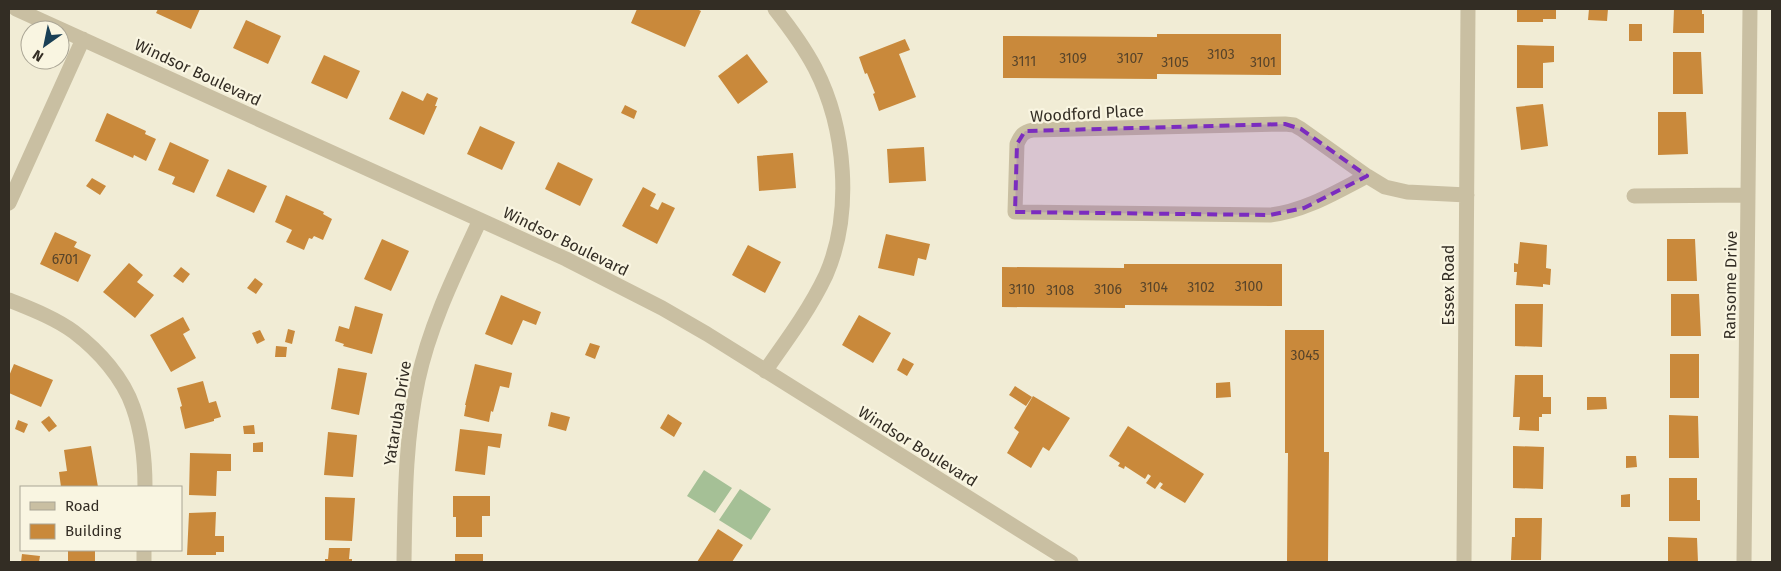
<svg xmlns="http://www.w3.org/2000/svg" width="1781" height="571" font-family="'Fira Sans',sans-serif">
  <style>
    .green { fill: #a5c096 }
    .building { fill: #c9893b }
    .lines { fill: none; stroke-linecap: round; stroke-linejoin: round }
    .minor { stroke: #c9bfa2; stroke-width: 15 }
    .marked { fill: #7b2cbf; fill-opacity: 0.2; stroke: #7b2cbf; stroke-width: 4; stroke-dasharray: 10 6; stroke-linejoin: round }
    .labels { text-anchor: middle; stroke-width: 4.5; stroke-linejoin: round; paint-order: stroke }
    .number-label { font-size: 14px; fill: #58442a }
    .street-label { font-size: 16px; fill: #332d24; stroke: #f9f5e1 }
  </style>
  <rect width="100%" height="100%" fill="#f1ecd5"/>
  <path class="green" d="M704,470l28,18 -17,25 -28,-17z
    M740,489l31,20 -20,31 -32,-20z"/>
  <path class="building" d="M158,9h42l-9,20 -35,-16z
    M637,9h60l4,2 -16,36 -54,-24z
    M1517,9h39v10h-13v3h-26z
    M1589,9h19l-1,12 -19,-1z
    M1674,9h28v5h2v19h-31z
    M246,20l35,16 -13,28 -35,-16z
    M1629,24h13v17h-13z
    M1157,34h124v41l-124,-1v5l-154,-1v-42l154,1z
    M905,39l5,11 -11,4 17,43 -37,14 -6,-17 2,-1 -8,-20 -2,1 -6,-17z
    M1517,45l37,1v16l-11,1v25h-26z
    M1673,52h28l2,42h-30z
    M747,54l21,28 -30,22 -20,-28z
    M324,55l36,16 -13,28 -36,-16z
    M402,91l21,10 4,-8 11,5 -3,8h2l-13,29 -35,-16z
    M1543,104l5,42 -27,4 -5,-43z
    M625,105l12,6 -3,8 -13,-6z
    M1658,112h28l2,42 -30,1z
    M107,113l39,18 -1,3 11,5 -10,22 -12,-6 -1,3 -38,-17z
    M480,126l35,16 -13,28 -35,-16z
    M170,142l39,18 -15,33 -22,-9 3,-7 -17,-7z
    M924,147l2,34 -37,2 -2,-34z
    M793,153l3,35 -37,3 -2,-35z
    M558,162l35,17 -13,27 -35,-17z
    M228,169l39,17 -13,27 -38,-17z
    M92,178l14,8 -6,9 -14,-9z
    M643,187l13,7 -6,12 8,4 4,-8 13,6 -18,36 -35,-18z
    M286,195l38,17 -1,2 9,5 -9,21 -9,-4 -2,3 -3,-1 -5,12 -18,-8 6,-12 -17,-8z
    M55,232l22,10 -3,5 17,8 -13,27 -38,-18z
    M886,234l44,10 -4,16 -8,-2 -4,18 -36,-8z
    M382,239l27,12 -18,40 -27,-12z
    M1667,239h28l2,42h-30z
    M1520,242l27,3 -1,23 5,1 -1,16 -7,-1v3l-27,-2 1,-13h-3v-9l4,1z
    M748,245l33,17 -16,31 -33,-18z
    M129,263l14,12 -6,7 17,13 -19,23 -32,-26z
    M1124,264h158v42l-157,-1v3l-123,-1v-40l122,1z
    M181,267l9,7 -7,9 -10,-7z
    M255,278l8,6 -7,10 -9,-6z
    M1671,294h28l2,42h-30z
    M501,295l40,17 -5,13 -13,-5 -11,25 -27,-11z
    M1515,304h28l-1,43 -27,-1z
    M355,306l28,8 -11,40 -29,-8 1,-2 -9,-3 4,-15 10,3z
    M859,315l32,18 -18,30 -31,-18z
    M183,317l7,13 -7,4 13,24 -25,14 -21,-37z
    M288,329l7,2 -3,13 -7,-2z
    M260,330l5,10 -8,4 -5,-11z
    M1285,330h39v122h5l-1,110h-41l1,-109h-3z
    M590,343l10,3 -5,13 -10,-4z
    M276,346l11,1 -1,10h-11z
    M1670,354h29v44h-29z
    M903,358l11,6 -7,12 -10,-6z
    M14,364l39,16 -12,27 -32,-14v-17z
    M475,364l37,9 -3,15 -9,-2 -7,26 -2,-1 -2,11 -25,-6 2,-11h-1z
    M338,368l29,5 -8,42 -28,-6z
    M1515,375h28v22h8v17h-9v3h-3v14l-20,-1 1,-13h-7z
    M203,381l6,22 7,-2 5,16 -7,2v2l-29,8 -5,-22 2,-1 -5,-18z
    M1230,382l1,15 -15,1v-15z
    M1015,386l17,11 -6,9 -17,-11z
    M1033,396l37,22 -21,33 -6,-4 -12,21 -24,-15 12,-21 -5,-4z
    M1587,397h19l1,12 -20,1z
    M551,412l19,5 -4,14 -18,-5z
    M668,414l14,9 -8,14 -14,-9z
    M1669,415l29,1 1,42h-30z
    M49,416l8,10 -8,6 -8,-10z
    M18,420l10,4 -4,9 -9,-4z
    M254,425l1,9h-11l-1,-8z
    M1128,426l76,48 -19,29 -25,-15 3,-4 -3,-2 -5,7 -9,-6 5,-7 -3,-2 -3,5 -20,-13 -1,3 -6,-3 2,-3 -11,-7z
    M460,429l42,5 -2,14 -12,-2 -3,29 -30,-4z
    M328,432l29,3 -4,42 -29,-2z
    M263,442v10h-10v-9z
    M91,446l7,41h-37l-2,-15 8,-1 -3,-21z
    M1513,446l31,1 -1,42 -30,-1z
    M190,453l41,1v17h-14l-1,25 -27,-1z
    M1626,456h10l1,11 -11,1z
    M1669,478h28v22h3v21h-31z
    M1630,494v13h-9v-12z
    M453,496h37v20h-8v21h-26v-20h-3z
    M325,497l30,1 -3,43 -27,-1z
    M216,512l-1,24h9v16h-8v3h-29l2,-42z
    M1515,518h27l-1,42h-30l1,-23h3z
    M718,529l25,16 -11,17h-35z
    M1668,537l29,1 1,24h-30z
    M329,548h21l-1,11h3v3h-27v-3h3z
    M68,550h27v11h-27z
    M22,554l18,2 -1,6h-18z
    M455,554h28v8h-28z"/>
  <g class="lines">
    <path class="minor" d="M16,9l550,250 96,49 45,26 364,228
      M1367,176l-66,-47 -7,-4 -9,-1 -252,6c-10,2 -12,5 -16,14l-2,68 255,3c35,-4 66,-23 97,-39l18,11 22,5 60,3
      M1634,196l114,-1
      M9,203l74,-164
      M9,300c22,9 46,18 65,32 25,19 49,46 59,75 9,25 12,54 12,80
      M765,371c22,-31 45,-62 61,-96 27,-62 20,-147 -11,-207 -11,-21 -25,-40 -40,-59
      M144,562v-12
      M404,562c1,-61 1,-122 14,-182 12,-56 38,-108 62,-160
      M1464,562l4,-553
      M1744,562l6,-553"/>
  </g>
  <path class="marked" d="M1285,124l16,5 66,47 -63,32 -34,7 -255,-3 2,-68 8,-13z"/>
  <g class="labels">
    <g class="number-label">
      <text x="1221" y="59">3103</text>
      <text x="1073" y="63">3109</text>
      <text x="1130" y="63">3107</text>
      <text x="1024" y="66">3111</text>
      <text x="1175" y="67">3105</text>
      <text x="1263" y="67">3101</text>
      <text x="65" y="264">6701</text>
      <text x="1249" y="291">3100</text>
      <text x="1154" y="292">3104</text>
      <text x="1201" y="292">3102</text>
      <text x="1022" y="294">3110</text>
      <text x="1108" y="294">3106</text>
      <text x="1060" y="295">3108</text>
      <text x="1305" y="360">3045</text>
    </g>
    <g class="street-label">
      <text transform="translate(198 72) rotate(25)" y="6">Windsor Boulevard</text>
      <text transform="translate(1087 113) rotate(-3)" y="6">Woodford Place</text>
      <text transform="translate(566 241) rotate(26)" y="6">Windsor Boulevard</text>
      <text transform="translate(1448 285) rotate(-90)" y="6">Essex Road</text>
      <text transform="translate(1730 285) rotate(-89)" y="6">Ransome Drive</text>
      <text transform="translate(397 413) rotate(-81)" y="6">Yataruba Drive</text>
      <text transform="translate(918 446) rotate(32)" y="6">Windsor Boulevard</text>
    </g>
  </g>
  <rect width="1781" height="571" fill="none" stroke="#332d24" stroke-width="20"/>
  <rect x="20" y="486" width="162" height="65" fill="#f9f5e1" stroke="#aaa595"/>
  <rect x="30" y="502" width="25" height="8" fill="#c9bfa2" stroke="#aaa595"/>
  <text x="65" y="511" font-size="15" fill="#332d24">Road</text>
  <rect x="30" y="524" width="25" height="15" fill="#c9893b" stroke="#aaa595"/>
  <text x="65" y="536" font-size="15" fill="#332d24">Building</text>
  <g transform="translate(45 45) rotate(213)"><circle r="24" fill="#f9f5e1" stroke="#aaa595"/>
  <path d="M0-4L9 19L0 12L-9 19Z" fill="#193f55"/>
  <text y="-8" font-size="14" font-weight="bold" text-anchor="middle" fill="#332d24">N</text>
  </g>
</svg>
